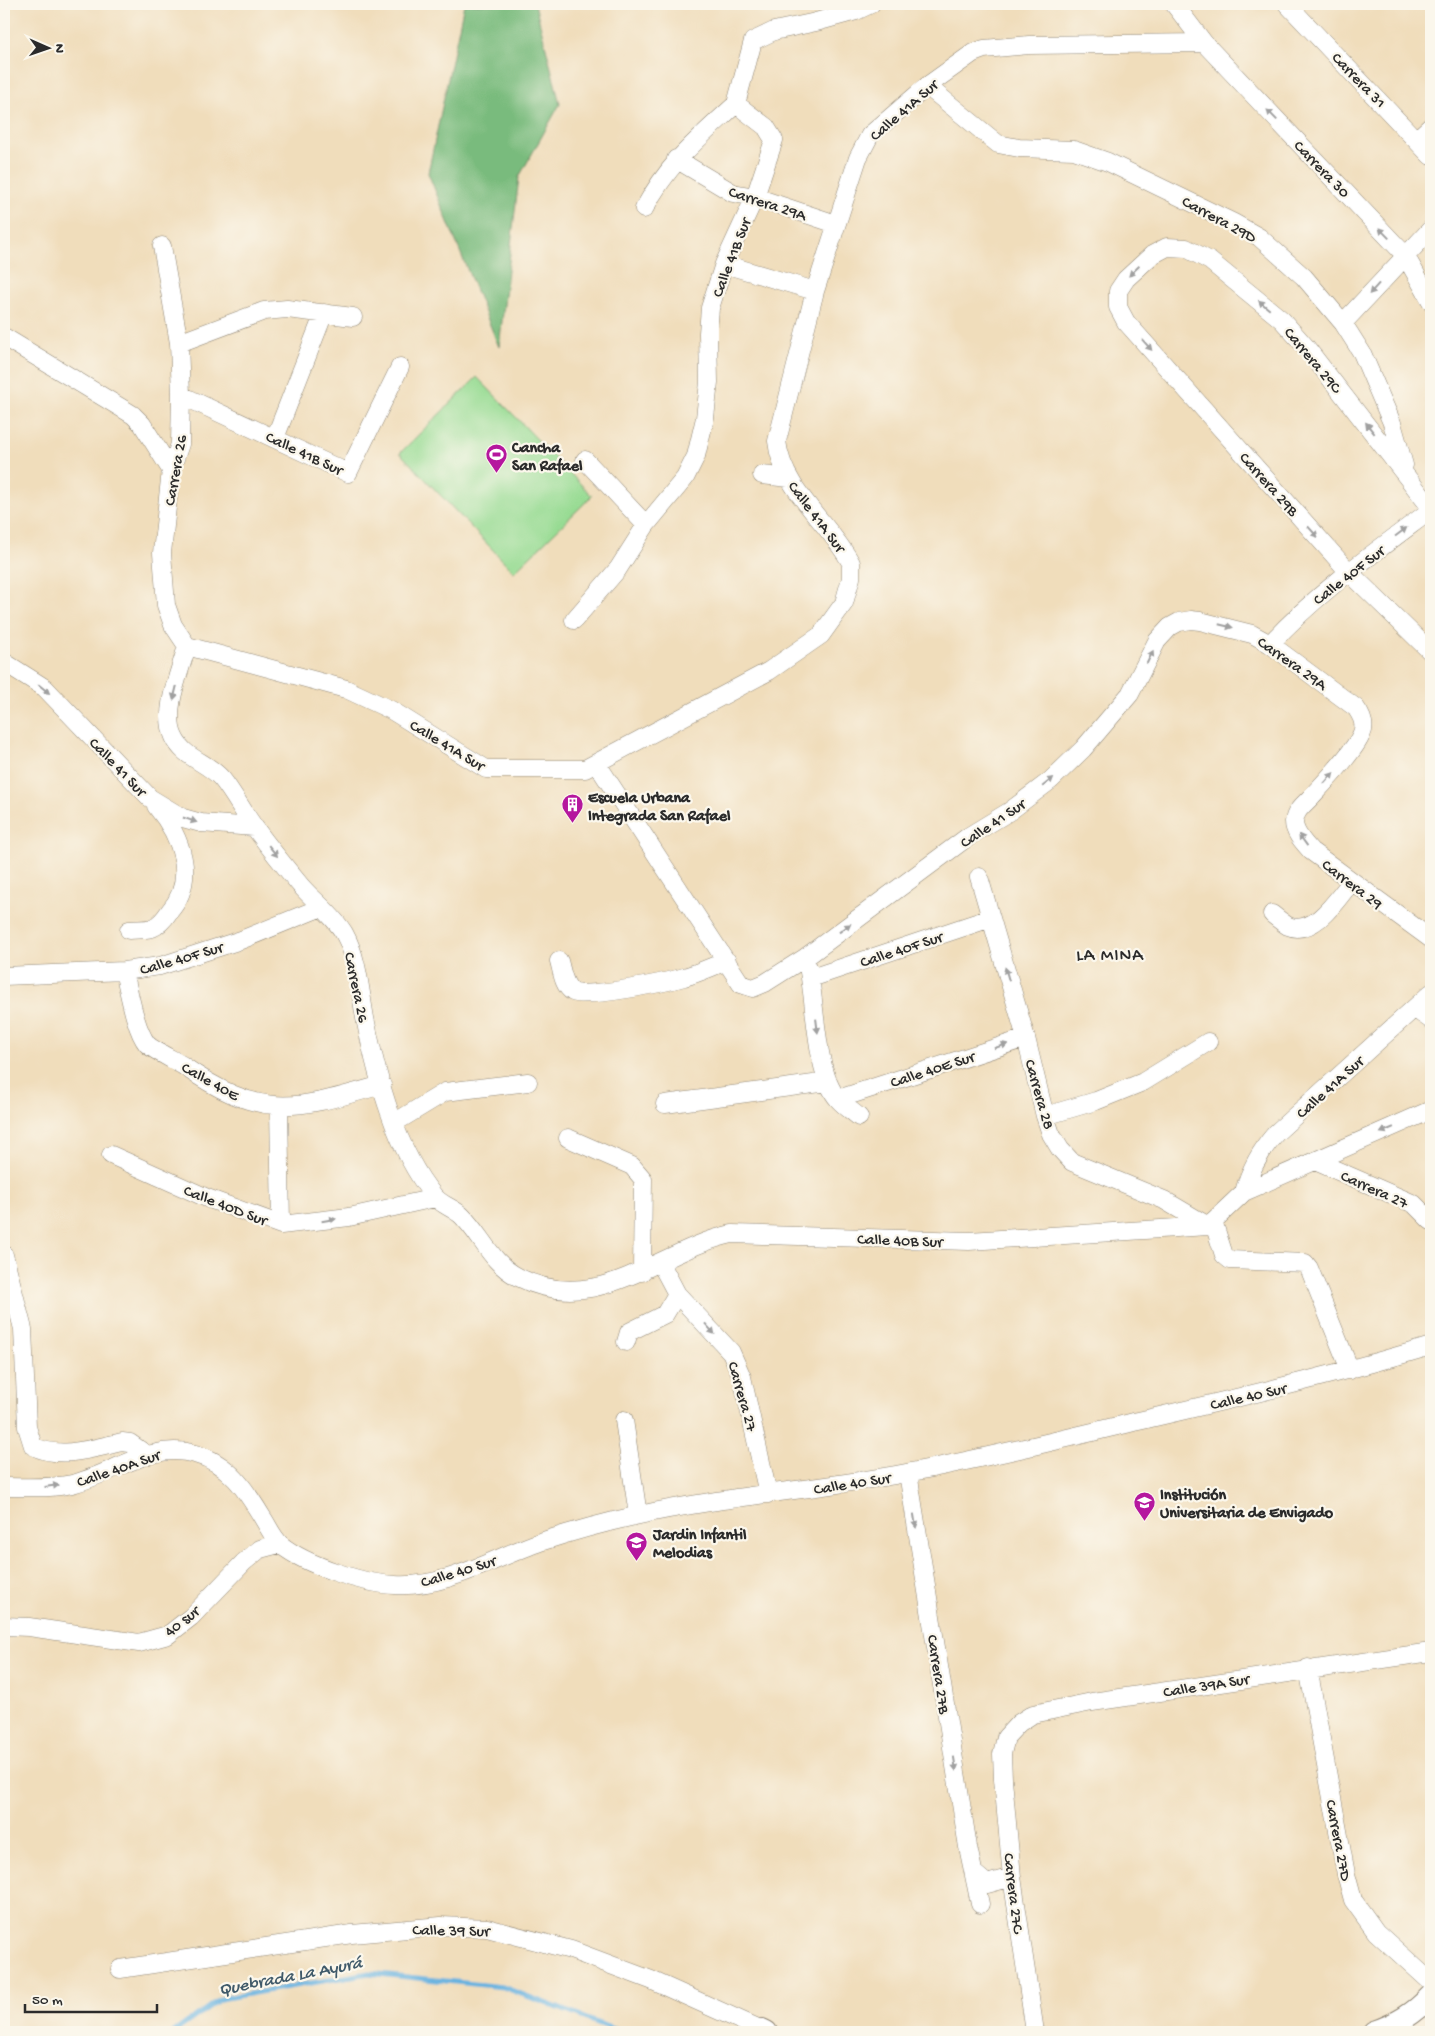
<svg xmlns="http://www.w3.org/2000/svg" width="1435" height="2036" font-family="'Gochi Hand',sans-serif">
  <style>
    .green { fill: #97db93; stroke: #61835f }
    .forest { fill: #79bb7d; stroke: #527354 }
    .lines { fill: none; stroke-linecap: round; stroke-linejoin: round }
    .stream { stroke: #67b2e0; stroke-width: 5 }
    .minor-casing { stroke: #8e8473; stroke-width: 19 }
    .tertiary-casing { stroke: #8e8473; stroke-width: 24 }
    .minor { stroke: #fff; stroke-width: 18 }
    .tertiary { stroke: #fff; stroke-width: 22 }
    .oneway { fill: #a0a0a0 }
    .labels { text-anchor: middle; stroke-width: 4.5; stroke-linejoin: round; paint-order: stroke }
    .street-label { font-size: 16px; fill: #2b2b2b; stroke: #fbf7ec }
    .poi-label { font-size: 16px; font-weight: bold; fill: #2b2b2b; stroke: #fbf7ec; text-anchor: start }
    .neighbourhood-label { font-size: 18px; letter-spacing: 1px; fill: #2b2b2b; stroke: #fbf7ec }
    .water-label { font-size: 18px; font-style: italic; fill: #405a6a; stroke: #fbf7ec }
  </style>
  <rect width="100%" height="100%" fill="#fbf7ec"/>
  <filter id="ink" filterUnits="userSpaceOnUse"><feTurbulence type="fractalNoise" baseFrequency=".02" numOctaves="2"/><feDisplacementMap in="SourceGraphic" scale="10" xChannelSelector="R" yChannelSelector="G"/><feConvolveMatrix kernelMatrix="1 2 1 2 8 2 1 2 1" color-interpolation-filters="sRGB"/></filter>
  <filter id="wash" filterUnits="userSpaceOnUse"><feTurbulence type="fractalNoise" baseFrequency=".0096" numOctaves="4" result="noise"/><feDisplacementMap in="SourceGraphic" scale="20" xChannelSelector="R" yChannelSelector="G"/><feGaussianBlur stdDeviation="1.12" result="paint"/><feColorMatrix in="noise" values="0 0 0 0 0 0 0 0 0 0 0 0 0 0 0 0 0 1.4 0 .05"/><feComposite in="paint" operator="in"/></filter>
  <g filter="url(#wash)">
    <rect width="100%" height="100%" fill="#f0ddbb"/>
    <path class="green" d="M477,377l115,119 -78,76 -114,-119z"/>
    <path class="forest" d="M464,4h71l25,100 -41,73 -20,170 -71,-174z"/>
    <g class="lines">
      <path class="stream" d="M174,2032l46,-33 149,-26 134,14 118,45"/>
    </g>
  </g>
  <g filter="url(#ink)">
    <g class="lines">
      <defs>
        <path id="minor" d="M1174,4l30,39 201,212 26,46
          M1287,4l144,152
          M927,86l71,58 21,4 55,2 34,12 126,61 25,14 45,40 39,46 19,30 30,70 12,42
          M736,104l17,-63 21,-10 42,-9 40,-11 15,-7
          M1417,139l14,-13
          M676,159l57,34 22,4 81,27
          M644,209c25,-47 54,-70 92,-105
          M162,246l17,97 2,52 -1,49 -9,26 -9,83 4,52 7,20 14,21 159,43 45,21 95,59h99l184,-98 52,-36 23,-32 7,-25v-15c-22,-41 -69,-73 -74,-122l38,-150 43,-133 12,-23 57,-49 46,-33 11,-4 45,-4 175,-2
          M724,264l91,27
          M1343,323l88,-94
          M4,337l129,78 9,9 29,46
          M179,343l85,-32 23,-2 66,8
          M181,395l167,78 52,-106
          M275,438l49,-125
          M585,460l61,65
          M762,475l27,3
          M1431,508l-125,-161 -24,-27 -72,-59 -24,-13 -19,-1 -15,8 -26,24 -8,12v16l8,15 222,249 83,81
          M574,620l44,-51 28,-44 39,-47 11,-22 9,-38 4,-36 -1,-49 2,-25 14,-44 31,-67 19,-57 -8,-13 -30,-23
          M1270,644c48,-52 105,-92 161,-134
          M187,646c-7,26 -25,65 -13,91 10,22 34,25 48,42 12,15 21,33 33,49 14,19 30,39 46,58 13,15 32,29 43,47 14,25 16,58 21,85 12,59 30,131 69,178 7,9 20,12 28,20 20,20 29,47 56,61 80,41 140,-27 214,-43l237,7 239,-15 36,-34 187,-82
          M4,662l41,26 105,110 33,20 18,5 53,4
          M597,764l144,220 12,4 12,-5 41,-26 163,-121 41,-25 41,-31 32,-31 47,-55 27,-53 13,-14 9,-5 12,-2 9,1 52,13 18,10 86,64c5,7 10,16 6,25 -7,18 -37,49 -51,64 -6,7 -16,13 -17,25 0,11 10,21 17,29l120,88
          M979,877l47,161 19,78 6,18 9,15 12,13 92,38 44,26
          M1272,914c5,4 11,9 16,12 26,11 50,-28 63,-44
          M129,930c7,-1 17,0 23,-2 8,-3 13,-10 17,-16 29,-33 12,-76 -13,-106
          M559,961c3,10 4,25 14,31 13,7 94,-10 111,-15 15,-4 29,-11 43,-16
          M808,967c8,35 7,106 30,132 6,7 14,12 21,18
          M124,971c5,20 11,58 23,73 4,5 27,16 35,21 80,56 112,45 200,20
          M4,976l120,-5 36,-5 81,-26 81,-33
          M811,978l180,-60
          M1415,1009l16,11
          M838,1099l188,-61
          M665,1104l163,-22
          M279,1107l2,118
          M1045,1116l51,-15 47,-19 65,-40
          M394,1123l51,-31 83,-10
          M568,1138l64,28 11,13 -1,93
          M111,1155l96,43 74,27 68,-8 86,-19
          M1315,1161l99,43 17,17
          M1244,1192c6,-22 17,-42 32,-59l155,-140
          M1213,1221l11,34 6,5 75,3 4,5 41,102
          M4,1255l19,74 4,98 6,19c26,14 62,2 89,-4l8,1 17,12
          M660,1262l17,32 54,58 11,25 26,117
          M626,1342l3,-10 36,-18 12,-20
          M624,1420l14,95
          M908,1473l60,374 12,57
          M4,1487c22,0 46,2 68,-3 41,-10 80,-43 123,-30 35,9 52,38 69,66 5,8 10,19 17,25 25,20 83,39 114,40 51,3 99,-27 145,-43 31,-10 63,-19 95,-26 90,-20 181,-26 271,-43 82,-15 164,-36 245,-55 94,-22 188,-44 280,-72
          M4,1626l25,1 110,16 29,-8 23,-18 53,-55 16,-13 19,-5
          M1308,1668l38,206 7,26 23,32 55,50
          M975,1874l12,10 25,-7
          M120,1969l232,-35 89,-8 46,2 84,22 80,30 111,50
          M1035,2032l-23,-155 -9,-98 -1,-25 4,-17 13,-14 14,-9 59,-12 339,-50"/>
        <path id="tertiary" d="M761,2032l1,-2 4,2
          M1374,2032c23,-8 40,-18 57,-36"/>
      </defs>
      <use href="#minor" class="minor-casing"/>
      <use href="#tertiary" class="tertiary-casing"/>
      <use href="#minor" class="minor"/>
      <use href="#tertiary" class="tertiary"/>
    </g>
    <defs><path id="oneway-solid" d="M-6-.8H1V-3.2L6.5 0L1 3.2V.8H-6Z" transform="scale(1.25)"/></defs>
    <g class="oneway">
      <use href="#oneway-solid" transform="translate(1272 115) rotate(-134)"/>
      <use href="#oneway-solid" transform="translate(1384 233) rotate(-134)"/>
      <use href="#oneway-solid" transform="translate(1134 271) rotate(136)"/>
      <use href="#oneway-solid" transform="translate(1374 289) rotate(132)"/>
      <use href="#oneway-solid" transform="translate(1264 305) rotate(-140)"/>
      <use href="#oneway-solid" transform="translate(1147 345) rotate(48)"/>
      <use href="#oneway-solid" transform="translate(1370 428) rotate(-128)"/>
      <use href="#oneway-solid" transform="translate(1313 532) rotate(48)"/>
      <use href="#oneway-solid" transform="translate(1401 532) rotate(-37)"/>
      <use href="#oneway-solid" transform="translate(1226 626) rotate(13)"/>
      <use href="#oneway-solid" transform="translate(1150 657) rotate(-64)"/>
      <use href="#oneway-solid" transform="translate(44 689) rotate(39)"/>
      <use href="#oneway-solid" transform="translate(175 693) rotate(104)"/>
      <use href="#oneway-solid" transform="translate(1329 778) rotate(-48)"/>
      <use href="#oneway-solid" transform="translate(1048 782) rotate(-39)"/>
      <use href="#oneway-solid" transform="translate(190 820) rotate(19)"/>
      <use href="#oneway-solid" transform="translate(1303 840) rotate(-126)"/>
      <use href="#oneway-solid" transform="translate(273 851) rotate(51)"/>
      <use href="#oneway-solid" transform="translate(845 928) rotate(-36)"/>
      <use href="#oneway-solid" transform="translate(1007 974) rotate(-106)"/>
      <use href="#oneway-solid" transform="translate(817 1026) rotate(83)"/>
      <use href="#oneway-solid" transform="translate(1001 1046) rotate(-18)"/>
      <use href="#oneway-solid" transform="translate(1387 1130) rotate(157)"/>
      <use href="#oneway-solid" transform="translate(329 1220) rotate(-9)"/>
      <use href="#oneway-solid" transform="translate(710 1329) rotate(48)"/>
      <use href="#oneway-solid" transform="translate(52 1486) rotate(-7)"/>
      <use href="#oneway-solid" transform="translate(915 1521) rotate(81)"/>
      <use href="#oneway-solid" transform="translate(955 1764) rotate(81)"/>
    </g>
  </g>
  <defs>
    <symbol id="stadium-pin" viewBox="-11 -11 22 30"><path d="M0 17L-7.5 6A9.5 9.5 0 1 1 7.5 6Z" fill="#b5179e" stroke="#fbf7ec"/><path d="M0-5a6.5 5 0 1 0 0 10a6.5 5 0 1 0 0-10ZM-3.5-1.8h7v3.6h-7Z" fill="#fff"/></symbol>
    <symbol id="building-pin" viewBox="-11 -11 22 30"><path d="M0 17L-7.5 6A9.5 9.5 0 1 1 7.5 6Z" fill="#b5179e" stroke="#fbf7ec"/><path d="M-4-6H4V6H1V3H-1V6H-4ZM-2.5-4.3h1.7v1.8h-1.7ZM.8-4.3h1.7v1.8H.8ZM-2.5-1h1.7V.8h-1.7ZM.8-1h1.7V.8H.8Z" fill="#fff"/></symbol>
    <symbol id="university-pin" viewBox="-11 -11 22 30"><path d="M0 17L-7.5 6A9.5 9.5 0 1 1 7.5 6Z" fill="#b5179e" stroke="#fbf7ec"/><path d="M0-5L7-2L0 1L-7-2ZM-4 1L0 2.5L4 1V4Q0 6-4 4Z" fill="#fff"/></symbol>
    <symbol id="school-pin" viewBox="-11 -11 22 30"><path d="M0 17L-7.5 6A9.5 9.5 0 1 1 7.5 6Z" fill="#b5179e" stroke="#fbf7ec"/><path d="M0-5L7-2L0 1L-7-2ZM-4 1L0 2.5L4 1V4Q0 6-4 4Z" fill="#fff"/></symbol>
  </defs>
  <g fill-rule="evenodd">
    <use href="#stadium-pin" x="484" y="442" width="25" height="34"/>
    <use href="#building-pin" x="560" y="792" width="25" height="34"/>
    <use href="#university-pin" x="1132" y="1490" width="25" height="34"/>
    <use href="#school-pin" x="624" y="1530" width="25" height="34"/>
  </g>
  <g class="labels">
    <g class="street-label">
      <text transform="translate(1360 79) rotate(46)" y="6">Carrera 31</text>
      <text transform="translate(903 109) rotate(-41)" y="6">Calle 41A Sur</text>
      <text transform="translate(1323 168) rotate(46)" y="6">Carrera 30</text>
      <text transform="translate(768 202) rotate(18)" y="6">Carrera 29A</text>
      <text transform="translate(1220 218) rotate(28)" y="6">Carrera 29D</text>
      <text transform="translate(730 257) rotate(-69)" y="6">Calle 41B Sur</text>
      <text transform="translate(1314 359) rotate(50)" y="6">Carrera 29C</text>
      <text transform="translate(305 452) rotate(25)" y="6">Calle 41B Sur</text>
      <text transform="translate(174 470) rotate(-80)" y="6">Carrera 26</text>
      <text transform="translate(1270 483) rotate(48)" y="6">Carrera 29B</text>
      <text transform="translate(818 516) rotate(53)" y="6">Calle 41A Sur</text>
      <text transform="translate(1348 574) rotate(-38)" y="6">Calle 40F Sur</text>
      <text transform="translate(1293 662) rotate(35)" y="6">Carrera 29A</text>
      <text transform="translate(448 744) rotate(31)" y="6">Calle 41A Sur</text>
      <text transform="translate(119 766) rotate(46)" y="6">Calle 41 Sur</text>
      <text transform="translate(992 822) rotate(-34)" y="6">Calle 41 Sur</text>
      <text transform="translate(1353 883) rotate(37)" y="6">Carrera 29</text>
      <text transform="translate(901 948) rotate(-18)" y="6">Calle 40F Sur</text>
      <text transform="translate(181 957) rotate(-16)" y="6">Calle 40F Sur</text>
      <text transform="translate(358 987) rotate(78)" y="6">Carrera 26</text>
      <text transform="translate(932 1068) rotate(-18)" y="6">Calle 40E Sur</text>
      <text transform="translate(211 1080) rotate(29)" y="6">Calle 40E</text>
      <text transform="translate(1329 1086) rotate(-42)" y="6">Calle 41A Sur</text>
      <text transform="translate(1041 1094) rotate(74)" y="6">Carrera 28</text>
      <text transform="translate(1375 1188) rotate(24)" y="6">Carrera 27</text>
      <text transform="translate(226 1204) rotate(21)" y="6">Calle 40D Sur</text>
      <text transform="translate(900 1239) rotate(2)" y="6">Calle 40B Sur</text>
      <text transform="translate(1248 1395) rotate(-13)" y="6">Calle 40 Sur</text>
      <text transform="translate(744 1396) rotate(74)" y="6">Carrera 27</text>
      <text transform="translate(118 1467) rotate(-19)" y="6">Calle 40A Sur</text>
      <text transform="translate(852 1482) rotate(-9)" y="6">Calle 40 Sur</text>
      <text transform="translate(458 1570) rotate(-17)" y="6">Calle 40 Sur</text>
      <text transform="translate(181 1620) rotate(-38)" y="6">40 sur</text>
      <text transform="translate(940 1674) rotate(81)" y="6">Carrera 27B</text>
      <text transform="translate(1206 1684) rotate(-9)" y="6">Calle 39A Sur</text>
      <text transform="translate(1340 1840) rotate(79)" y="6">Carrera 27D</text>
      <text transform="translate(1015 1893) rotate(83)" y="6">Carrera 27C</text>
      <text transform="translate(451 1929) rotate(1)" y="6">Calle 39 Sur</text>
    </g>
    <g class="poi-label">
      <text x="512" y="452">Cancha<tspan x="512" dy="18">San Rafael</tspan></text>
      <text x="588" y="802">Escuela Urbana<tspan x="588" dy="18">Integrada San Rafael</tspan></text>
      <text x="1160" y="1499">Institución<tspan x="1160" dy="18">Universitaria de Envigado</tspan></text>
      <text x="653" y="1539">Jardin Infantil<tspan x="653" dy="18">Melodias</tspan></text>
    </g>
    <g class="neighbourhood-label">
      <text x="1110" y="960">LA MINA</text>
    </g>
    <g class="water-label">
      <text transform="translate(290 1975) rotate(-11)" y="6">Quebrada La Ayurá</text>
    </g>
  </g>
  <rect width="1435" height="2036" fill="none" stroke="#fbf7ec" stroke-width="20"/>
  <g transform="translate(48 48) rotate(92)" stroke="#fbf7ec" stroke-width="4" paint-order="stroke">
  <path d="M0-4L9 19L0 12L-9 19Z" fill="#2b2b2b"/>
  <text y="-8" font-size="14" font-weight="bold" text-anchor="middle" fill="#2b2b2b">N</text>
  </g>
  <path d="M25 2004v8h132v-8" fill="none" stroke="#2b2b2b" stroke-width="2.5"/>
  <text x="32" y="2004" font-size="15" fill="#2b2b2b" stroke="#fbf7ec" stroke-width="4" paint-order="stroke">50 m</text>
</svg>
